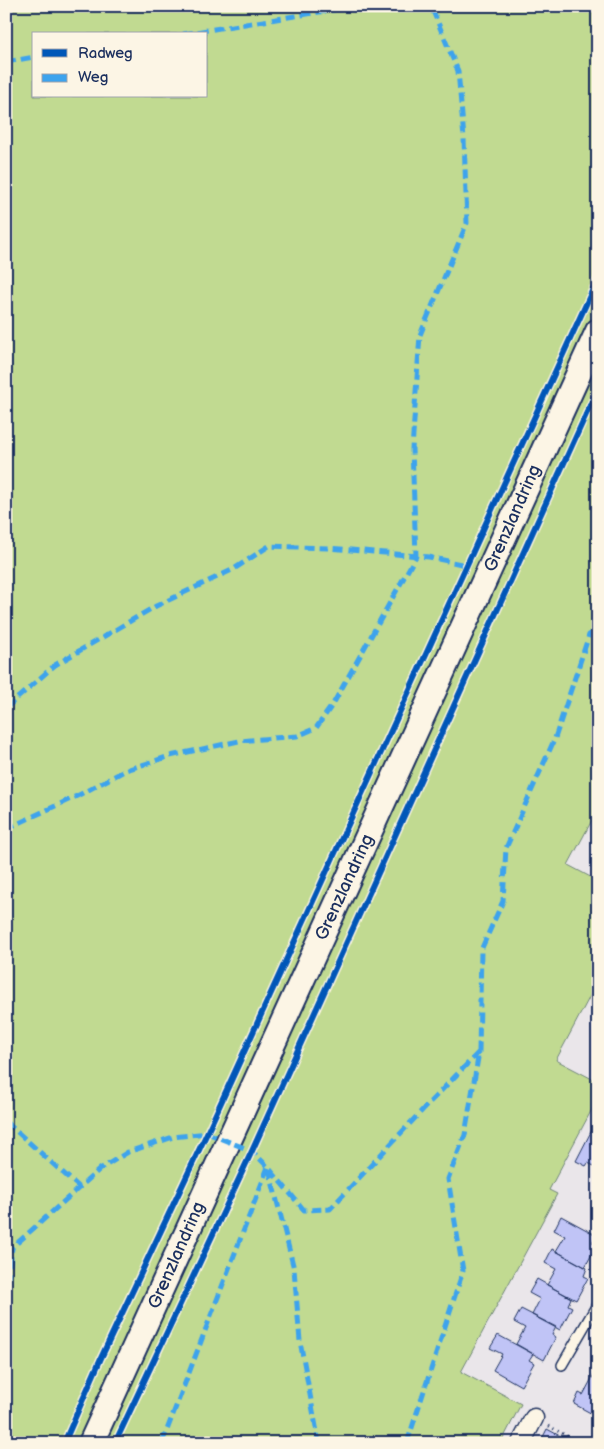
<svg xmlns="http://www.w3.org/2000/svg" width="604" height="1449" font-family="'Balsamiq Sans',sans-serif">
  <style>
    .green { fill: #c1da91; stroke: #6e8478; fill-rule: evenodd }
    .building { fill: #c0c4f6; stroke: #1b2f5e }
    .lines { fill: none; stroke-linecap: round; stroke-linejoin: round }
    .lane-casing { stroke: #1b2f5e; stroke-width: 12 }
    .street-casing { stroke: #1b2f5e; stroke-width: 21 }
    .secondary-casing { stroke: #1b2f5e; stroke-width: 28 }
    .path { stroke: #1b2f5e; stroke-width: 3; stroke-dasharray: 1 4; stroke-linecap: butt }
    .lane { stroke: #fcf5e5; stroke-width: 9 }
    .street { stroke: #fcf5e5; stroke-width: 18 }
    .secondary { stroke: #fcf5e5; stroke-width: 24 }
    .quiet { stroke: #3da3ed; stroke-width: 5; stroke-dasharray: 10 5; stroke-linecap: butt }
    .cycleway-casing { stroke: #fcf5e5; stroke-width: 9 }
    .cycleway { stroke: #0057b8; stroke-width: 6 }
    .labels { text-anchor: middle; stroke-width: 4; stroke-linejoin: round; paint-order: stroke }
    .street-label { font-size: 18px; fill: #1b2f5e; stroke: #fcf5e5 }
  </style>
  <rect width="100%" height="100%" fill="#eae6ea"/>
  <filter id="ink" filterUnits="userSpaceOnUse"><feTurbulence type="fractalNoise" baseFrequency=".02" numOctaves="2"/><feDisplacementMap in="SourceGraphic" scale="10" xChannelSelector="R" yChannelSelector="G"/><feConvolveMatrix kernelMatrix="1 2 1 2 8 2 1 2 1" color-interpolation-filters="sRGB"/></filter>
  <g filter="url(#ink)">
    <path class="green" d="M6,6h592v803l-30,56 30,16v100l-42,79 42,22v16l-49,92 8,4 -96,178 60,32 -20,39h-495zM34,34h172v62h-172z"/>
    <path class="building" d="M595,1124l3,1v43l-10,-5 -2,3 -10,-5z
      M561,1216l35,19 -4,7 5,3 -12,22 -29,-16 9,-15 -11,-6z
      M552,1249l35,19 -3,8 4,2 -12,22 -29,-15 9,-16 -11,-6z
      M537,1279l34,19 -3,7 4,2 -12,23 -28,-15 8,-16 -11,-6z
      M521,1309l35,18 -4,8 4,2 -12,23 -28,-16 9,-16 -11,-6z
      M498,1335l35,19 -4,6 5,3 -13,23 -28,-16 9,-16 -12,-6z
      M598,1367v50l-24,-13 5,-11 4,2z
      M547,1429l26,14h-33z"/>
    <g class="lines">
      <defs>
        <path id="lane" d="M562,1365l36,-62"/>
        <path id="street" d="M521,1443l13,-25"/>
        <path id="secondary" d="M91,1443l507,-1112"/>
      </defs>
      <use href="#lane" class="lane-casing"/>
      <use href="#street" class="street-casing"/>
      <use href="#secondary" class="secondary-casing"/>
      <path class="path" d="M549,1426l30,17"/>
      <use href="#lane" class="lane"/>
      <use href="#street" class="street"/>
      <use href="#secondary" class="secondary"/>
      <path class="quiet" d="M183,34l174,-28
        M6,62l28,-5
        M6,708l49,-43 101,-59 78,-37 35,-23 60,2 100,9 37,8
        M6,829l71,-33 49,-26 44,-14 69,-15 58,-5 19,-8 17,-24 83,-148 -4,-107 8,-114 47,-112 -3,-85 -6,-67 -27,-65
        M6,1122l73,65
        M269,1169l25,100 6,72 19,102
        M6,1253l94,-84 28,-17 45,-15 34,-4 45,18 16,16 36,43 26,-1 99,-106 50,-51
        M6,1296l6,-48
        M162,1443l106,-276
        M407,1443l56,-172 -15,-92 17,-44 14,-83 2,-102 22,-49 3,-53 49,-110 34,-103 9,-6"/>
      <defs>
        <path id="cycleway" d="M64,1443l37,-85 106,-225 391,-855
          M115,1443l137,-292 346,-763"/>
      </defs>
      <use href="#cycleway" class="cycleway-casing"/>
      <use href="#cycleway" class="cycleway"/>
    </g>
  </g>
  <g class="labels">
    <g class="street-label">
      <text transform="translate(512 518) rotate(-66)" y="6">Grenzlandring</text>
      <text transform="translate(344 887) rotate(-65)" y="6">Grenzlandring</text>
      <text transform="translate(176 1255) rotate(-66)" y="6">Grenzlandring</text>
    </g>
  </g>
  <rect width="604" height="1449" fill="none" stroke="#fcf5e5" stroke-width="25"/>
  <rect x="12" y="12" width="579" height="1424" fill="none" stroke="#1b2f5e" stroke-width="2" filter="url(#ink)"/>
  <rect x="32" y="32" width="175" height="65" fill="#fcf5e5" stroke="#a2a6af"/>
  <rect x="42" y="49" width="25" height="8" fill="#0057b8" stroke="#a2a6af"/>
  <text x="78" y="58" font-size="15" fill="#1b2f5e">Radweg</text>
  <rect x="42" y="74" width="25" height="8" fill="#3da3ed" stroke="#a2a6af"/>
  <text x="78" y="82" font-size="15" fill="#1b2f5e">Weg</text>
</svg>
